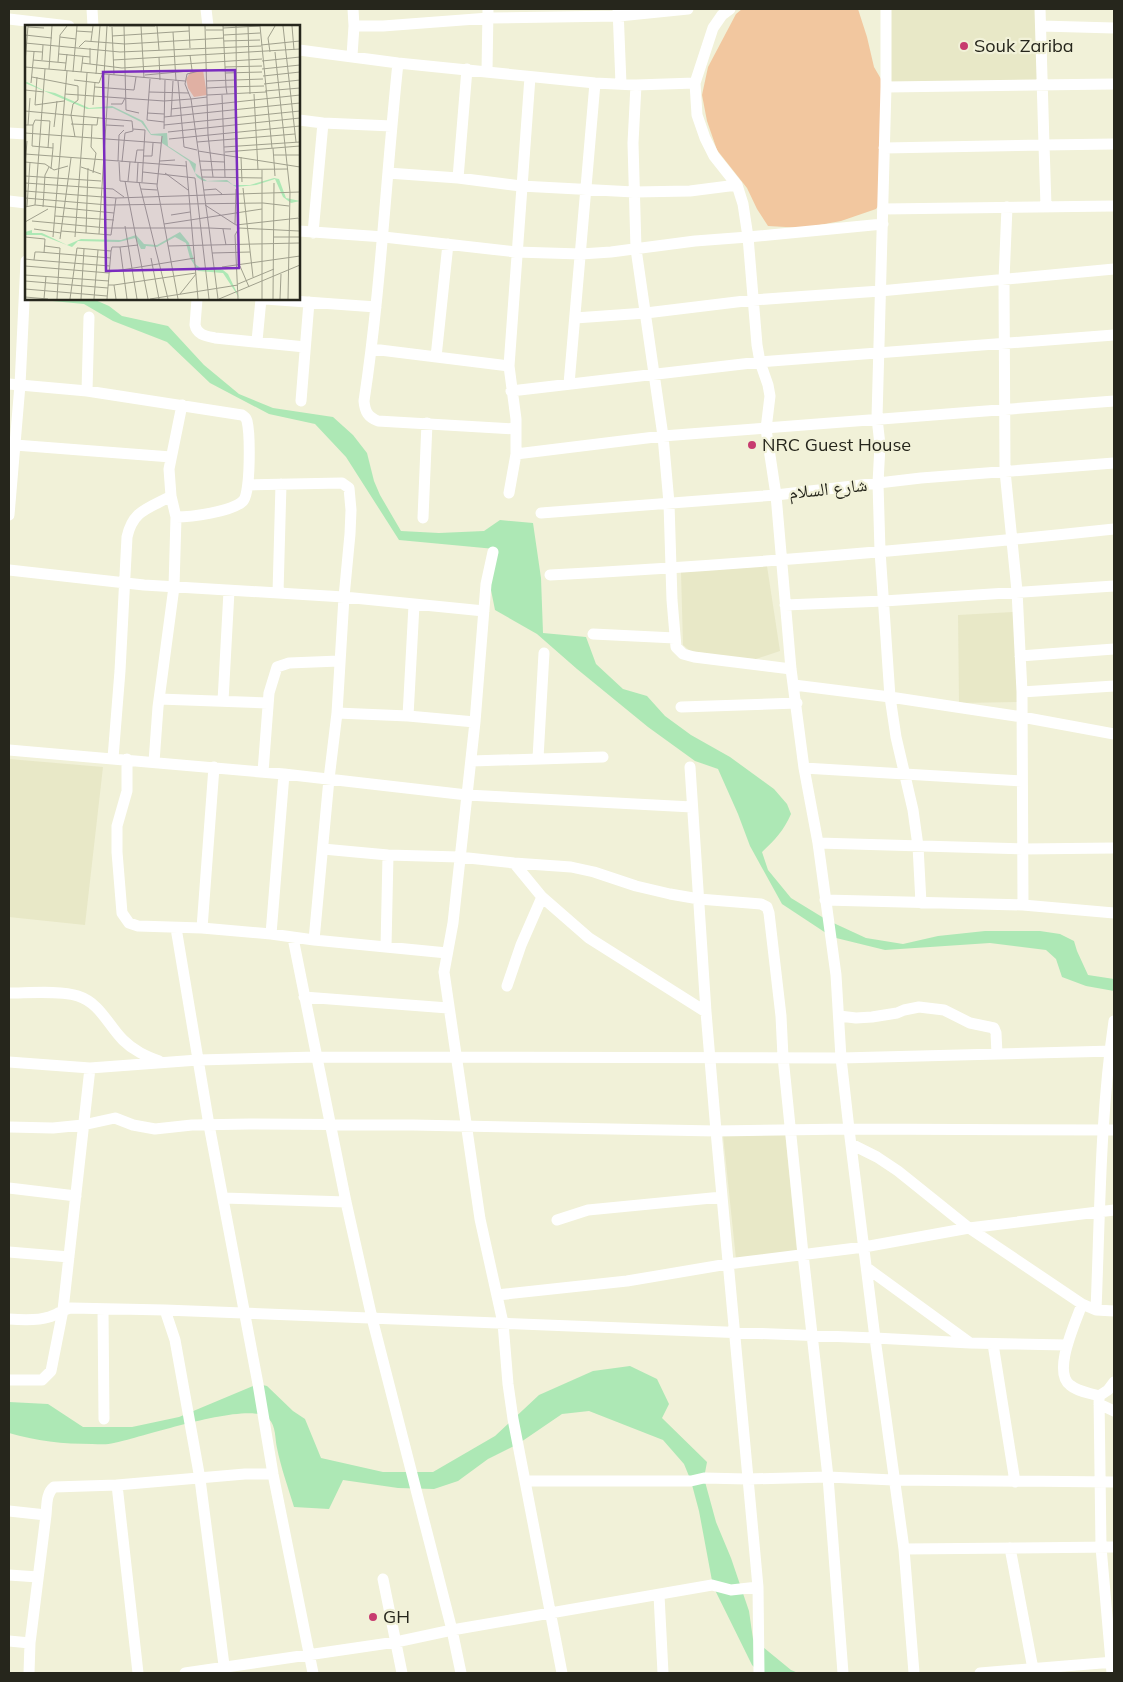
<svg xmlns="http://www.w3.org/2000/svg" width="1123" height="1682" font-family="Mulish,'Noto Naskh Arabic',sans-serif">
  <style>
    .built { fill: #e8e8c7 }
    .green { fill: #f2c79f }
    .water { fill: #ade8b5 }
    .lines { fill: none; stroke-linecap: round; stroke-linejoin: round }
    .minor { stroke: #fff; stroke-width: 11 }
    .poi-dot { fill: #c73b6f; stroke: #f1f1d8; stroke-width: 2 }
    .labels { text-anchor: middle; stroke-width: 4.5; stroke-linejoin: round; paint-order: stroke }
    .poi-label { font-size: 18px; fill: #26261c; stroke: #f1f1d8; text-anchor: start }
    .street-label { font-size: 18px; fill: #26261c; stroke: #f1f1d8 }
    .inset-road { fill: none; stroke: #a0a08d; stroke-width: 1 }
    .view { fill: #7b2cbf; fill-opacity: 0.15; stroke: #7b2cbf; stroke-width: 2.5 }
    .inset-edge { fill: none; stroke: #26261c; stroke-width: 2.5 }
  </style>
  <rect width="100%" height="100%" fill="#f1f1d8"/>
  <path class="built" d="M888,9h150l2,74 -151,2z
    M767,566l13,85 -24,8 -20,-1 -46,-7 -7,-6 -2,-73z
    M1013,612l5,90 -59,1 -1,-88z
    M9,759l94,8 -18,158 -76,-8z
    M785,1132l12,120 -61,7 -13,-124z"/>
  <path class="green" d="M742,9h116l9,28 7,30 7,12v123l-5,7 -35,12 -38,7 -35,-2 -11,-17 -10,-21 -30,-38 -10,-29 -5,-26 6,-28 28,-53z"/>
  <path class="water" d="M31,299h62l16,7 13,10 46,10 36,39 35,29 34,14 60,9 20,18 14,18 7,28 6,14 21,36 38,2 45,-2 16,-11 33,3 8,55 2,55 43,4 10,27 27,25 24,7 18,20 26,19 39,22 44,32 13,15 4,10c-7,16 -16,26 -29,38l6,18 23,28 36,22 39,18 37,6 35,-8 47,-5h55l20,3 14,7 3,10 11,24 26,4v12l-28,-5 -24,-9 -6,-18 -10,-9 -56,-7 -105,7 -53,-13 -50,-33 -32,-58 -12,-32 -20,-45 -23,-8 -47,-34 -71,-58 -40,-35 -42,-24 -6,-30 6,-31 -96,-9 -53,-83 -31,-33 -46,-10 -59,-31 -43,-41 -54,-21 -29,-17z
    M630,1366l27,13 12,25 -7,14 45,44 -3,16 12,44 15,36 18,53 4,28 38,31 7,3h-38l-8,-8 -39,-79 -14,-75 -8,-30 -7,-17 -21,-24 -74,-29 -27,3 -44,30 -30,15 -30,22 -24,8 -36,-1 -55,-8 -14,29 -35,-2c-6,-20 -13,-39 -17,-59 -2,-9 -1,-22 -8,-29 -17,-20 -128,19 -155,24 -7,2 -15,1 -22,1 -29,0 -56,-3 -83,-11v-31l39,2 35,23h49l47,-10 79,-33 9,2 26,25 12,8 16,39 62,14h50l62,-36 44,-41 54,-24z"/>
  <g class="lines">
    <path class="minor" d="M92,9l1,17
      M206,9l2,17
      M618,9l3,75
      M886,9v78l-9,331 3,27 -2,38 2,68 10,146 6,40 17,73 5,36 3,57
      M1040,9l4,136 70,-1
      M9,19l60,7
      M354,26h29l106,-8 130,-2 69,-7
      M1041,26l73,2
      M299,50l99,13 197,20 41,2 59,-2
      M352,56l2,-30 -1,-17
      M398,63c-12,113 -17,226 -34,338 1,11 4,16 14,20l138,8
      M487,72l1,-63
      M636,85l-3,58 3,106 27,187 6,67 3,97 4,47 7,7 11,3 97,12
      M886,87l228,-3
      M299,120l24,3 69,3
      M9,133l17,1
      M884,148l160,-3 2,61
      M388,173l70,5 63,8 113,6 56,-1 47,-6
      M458,178l9,-109
      M9,201l17,2
      M1007,207l-3,73 1,191 12,120 5,101 1,213
      M883,209l231,-3
      M883,224l-135,13 9,108 3,17 8,23 2,11 -4,33 10,66 15,174 13,99 14,75 18,132 5,83 8,71 26,209 95,5 96,2
      M299,231l85,6 132,15 65,2 30,-2 84,-11 53,-4 -5,-33 -6,-19 -23,-29 -9,-18 -8,-23 -2,-32 18,-55 9,-13 8,-6
      M313,233l10,-110
      M197,299l-2,26c2,10 11,11 20,13l90,9
      M265,299l111,8
      M575,318l71,-5 107,-13 127,-9 234,-22
      M257,341l4,-42
      M372,349l137,17
      M436,357l12,-113
      M9,384l78,7 155,24c3,2 4,2 5,6 3,12 4,72 -4,80 -11,11 -53,16 -67,16l-2,70 -16,120 -4,55
      M569,384l26,-301
      M87,391l2,-74
      M511,391l249,-29 354,-27
      M301,401l8,-99
      M15,445l156,12
      M516,454l147,-18 451,-35
      M248,485l94,-2 7,5 2,22 -1,24 -6,63 -7,116 -8,66 -15,161
      M509,493l7,-39v-35l-7,-53 21,-289
      M541,513l235,-18 145,-17 193,-15
      M9,515l11,-130 6,-124
      M176,517l-5,-21 -2,-27 13,-64
      M423,518l4,-95
      M493,552l-7,32 -11,138 -22,201 -9,49 36,247 23,104 5,61 5,35 49,254
      M9,570l135,15 200,12 140,14
      M550,575c189,-10 377,-26 564,-46
      M278,593l3,-109
      M785,605l99,-4 230,-15
      M593,634l82,4
      M1020,656l94,-7
      M794,685l96,12 132,20 92,17
      M1022,692l92,-6
      M159,699l109,4
      M223,701l6,-110
      M681,707l116,-4
      M337,713l71,3 6,-111
      M408,716l67,6
      M9,750l275,24 183,21 225,12
      M113,758l7,-87 7,-134c6,-27 21,-28 44,-41
      M538,758l6,-105
      M127,759v32l-10,35v26l5,61 7,10 9,3 64,2 69,6 43,6 133,13
      M471,761l132,-4
      M690,767l16,245 10,119 42,456 1,86
      M804,768l218,13
      M263,772l6,-79 8,-26 12,-4 50,-2
      M818,843l205,6 91,-1
      M323,849l65,6 71,2 55,6 57,4 23,5 42,14 34,8 29,5 62,5 6,3 2,6 12,103 2,41 20,197 25,223 15,196
      M514,863l28,34 47,41 117,74
      M825,900l198,5 91,8
      M176,928l33,197 49,259 15,90 40,199
      M202,928l12,-161
      M271,934l13,-160
      M293,938l53,264 26,116 80,312 9,43
      M386,947l2,-92
      M507,986l14,-41 21,-48
      M9,993c18,0 52,-3 69,3 22,7 30,29 45,44 11,11 23,16 36,21
      M304,997l144,11
      M839,1016l17,2 16,-1 25,-4 7,-3 15,-3 25,3 26,13 24,5 2,5 1,21
      M9,1062l81,6 108,-8 120,-3 523,1 273,-7
      M9,1127l44,1 30,-3 32,-7 18,7 22,4 37,-4 58,-1 163,1 303,6 133,-2 265,1
      M851,1144l26,13 21,14 71,57 113,76 14,6 18,1
      M9,1188l67,8
      M223,1198l123,4
      M557,1220l31,-10 134,-13
      M9,1252l60,5
      M867,1268l103,75
      M497,1295l130,-14 101,-17 136,-17 105,-19 145,-18
      M1082,1304c-6,18 -30,67 -12,81 8,7 20,8 29,11l9,-6 6,-8
      M103,1309l1,110
      M165,1310l10,30 25,139 25,194
      M1096,1310c4,-97 4,-194 18,-289
      M9,1319c12,1 28,2 40,-2 8,-2 14,-8 22,-9l94,2 710,28 29,211 10,124
      M993,1344l22,138
      M9,1380h33l9,-9 12,-61 27,-242
      M1099,1396l2,151 11,126
      M1099,1404l15,7
      M525,1481h166l13,-3 43,1 81,-2 65,3 221,2
      M117,1485l128,-11h28
      M9,1511l37,4 -16,128 -1,30
      M46,1515c1,-10 0,-22 8,-28l63,-2 21,188
      M1010,1548l23,121
      M904,1549l210,-2
      M9,1575l29,2
      M383,1579l19,94
      M659,1595l4,78
      M9,1641l21,2
      M185,1673l211,-31 56,-12 260,-45 19,5 27,-3
      M980,1673l134,-11"/>
  </g>
  <g class="poi-dot">
    <circle cx="964" cy="46" r="5"/>
    <circle cx="752" cy="445" r="5"/>
    <circle cx="373" cy="1617" r="5"/>
  </g>
  <g class="labels">
    <g class="poi-label">
      <text x="974" y="52">Souk Zariba</text>
      <text x="762" y="451">NRC Guest House</text>
      <text x="383" y="1623">GH</text>
    </g>
    <g class="street-label">
      <text transform="translate(828 489) rotate(-6)" y="6">شارع السلام</text>
    </g>
  </g>
  <g transform="translate(25 25)">
    <rect width="275" height="275" fill="#f1f1d8"/>
    <path d="M178,45l4,25 -13,2 -6,-9 -2,-9 5,-8z" fill="#f2c79f"/>
    <path d="M0,58l2,-1 18,9 10,2 34,15 23,-2 31,15 8,13 16,-1 1,13 28,18 -1,9 12,8 20,-1 6,5h17l24,-7 5,1 7,19 14,3 -9,2 -8,-6 -8,-18 -19,6 -20,2 -8,-5 -25,-1 -6,-4 -8,-16 -27,-18v-7l-11,-1 -10,-13 -28,-14 -26,1zM7,205v3h10l25,12 14,-6 40,1 15,-5 8,9 13,1 23,-13 9,11 6,21 7,5 13,-2 8,3 5,4 12,25 -17,-26 -25,-2 -8,-13 -4,-15 -11,-6 -18,10 -11,-1 -1,3h-4l-6,-11 -16,4 -41,-1 -6,6 -31,-12h-16v-3z" fill="#ade8b5"/>
    <path class="inset-road" d="M84,1h46M99,1l2,84 13,3M116,1l3,52M132,1l2,24M164,1l1,22M180,1l3,109 5,42M198,1l3,61 38,-1M211,1l1,159M223,1l2,68M235,1l12,122M258,1l13,116M267,1l2,24M3,2l16,1M87,2l2,48M198,3l37,-2M181,5h17M51,6l16,1M148,7l3,49M0,10l27,3M199,10l36,-2M87,11l77,-5M35,12l16,2M66,16l2,-15M199,16l36,-1M0,18l95,9 141,-6M236,20l39,-4M54,22l6,-6 40,3 99,-6M1,26l16,1M245,27l-2,-14 7,-12M250,27l15,140 -2,107M34,29l31,3M165,30l2,15M134,32l1,23M8,35l33,3M17,35l1,-15M88,35l187,-11M237,36l38,-4M33,37l2,-27 7,-9M0,38l3,-37M57,38l40,5 140,-9M65,39v-16M0,42l160,14M200,42l37,-1M24,44l3,-43M237,44l38,-4M40,46l2,-17M48,47l4,-46M56,47l2,-16M200,48l37,-1M71,49l4,-48M79,50l3,-49M120,50l44,-4M238,51l37,-4M7,52l46,9v14l-5,4 -2,11 4,22M12,52l-2,28 29,-4M125,54l-3,41 17,2M49,55l25,3 3,-8M153,56l6,66 13,3M182,56l56,-2M6,58l3,-31M239,59l36,-4M70,62l39,3 2,-13M182,63l19,-1 1,7M0,65l19,2M240,66l35,-3M124,67l40,1M40,69l99,7 27,-2 -6,-15 2,-10 20,-5M229,69l4,76M182,70l59,-3M197,70l3,82M182,72l-16,2 18,129 22,1M86,79h11l3,-6M68,80l2,-23M146,84l129,-14M0,86l107,10 1,10 -8,2 -3,29M122,88l17,1M146,91l2,-35M139,92l136,-14M46,99l26,1 1,-8M0,100h8l2,-5 15,1 -2,27M3,100l2,-27M8,100l-1,21 21,2v-5M67,100l-1,22 5,6 -3,20M81,100l18,1M139,100l136,-14M29,102l3,-26M108,104l12,1 -3,52M139,104l1,-49M143,107l132,-14M0,108l136,10M137,111l-5,50 21,113M144,114l131,-13M172,117l98,-8M199,122l76,-5M248,123l2,28M173,126l102,16M200,127l75,-6M0,129l161,12M249,130h26M119,131h8l1,-13M216,132l1,25M93,136l1,-26 5,-5M135,136l15,-1M161,136l12,138M174,136l26,1M0,137l20,2 9,6 14,-4M94,137l1,19 37,3M110,138l2,-13h7M0,140l2,-24M56,142l20,7M26,144l2,-21M176,145l87,-1M237,145v129M118,147l52,6 14,121M140,148l23,17M0,151l76,5M177,152l60,1M100,156l23,118M103,156l2,-19M112,157l1,-19M114,157l29,117M0,158l88,6 11,8M218,163l10,89M116,164l16,1M179,165l12,-1 6,5M0,166l91,7 184,-6M0,173l83,7 155,-2 26,3M10,180l10,-136M180,180l31,20 63,-7 1,39M2,181l3,-44M0,182l10,-2 79,8M18,182l2,-32 4,-8M146,190l19,-3M30,191l59,4M274,192l1,-59M7,196l75,7h102l9,71M0,197l23,-13M139,199l98,-15M210,199l1,-35M100,201l12,73M214,203l60,3M9,204l27,4M198,204l3,16M36,206l50,4 5,-37M61,208l2,-65M74,209l10,-159M0,212l20,2 -1,14M28,212l14,-166M50,212l12,-164M248,212h27M35,214l11,-81M20,221l15,2 -3,51M143,221l131,-3M95,222l18,-2M86,226l1,-4h8l7,52M187,228l38,-1M126,233l8,41M0,234l9,1 1,-8h4l72,6M9,235l76,6M0,241l84,7M215,241l9,21M197,242l78,-11M84,247l86,-14M0,250l84,6M0,256l83,7M213,259l36,-15M83,260h6l2,14M89,260l82,-12M0,264l82,7M155,269l16,-20M0,272l23,2M19,274l2,-23M45,274l7,-51 34,3 -4,48M56,274l3,-50M69,274l4,-49M125,274l88,-14M194,274l81,-34M213,274l-3,-64 4,-7M248,274l1,-116M255,274l1,-25"/>
    <path class="view" d="M210,45l4,198 -133,3 -3,-199z"/>
    <rect width="275" height="275" class="inset-edge"/>
  </g>
  <rect width="1123" height="1682" fill="none" stroke="#26261c" stroke-width="20"/>
</svg>
